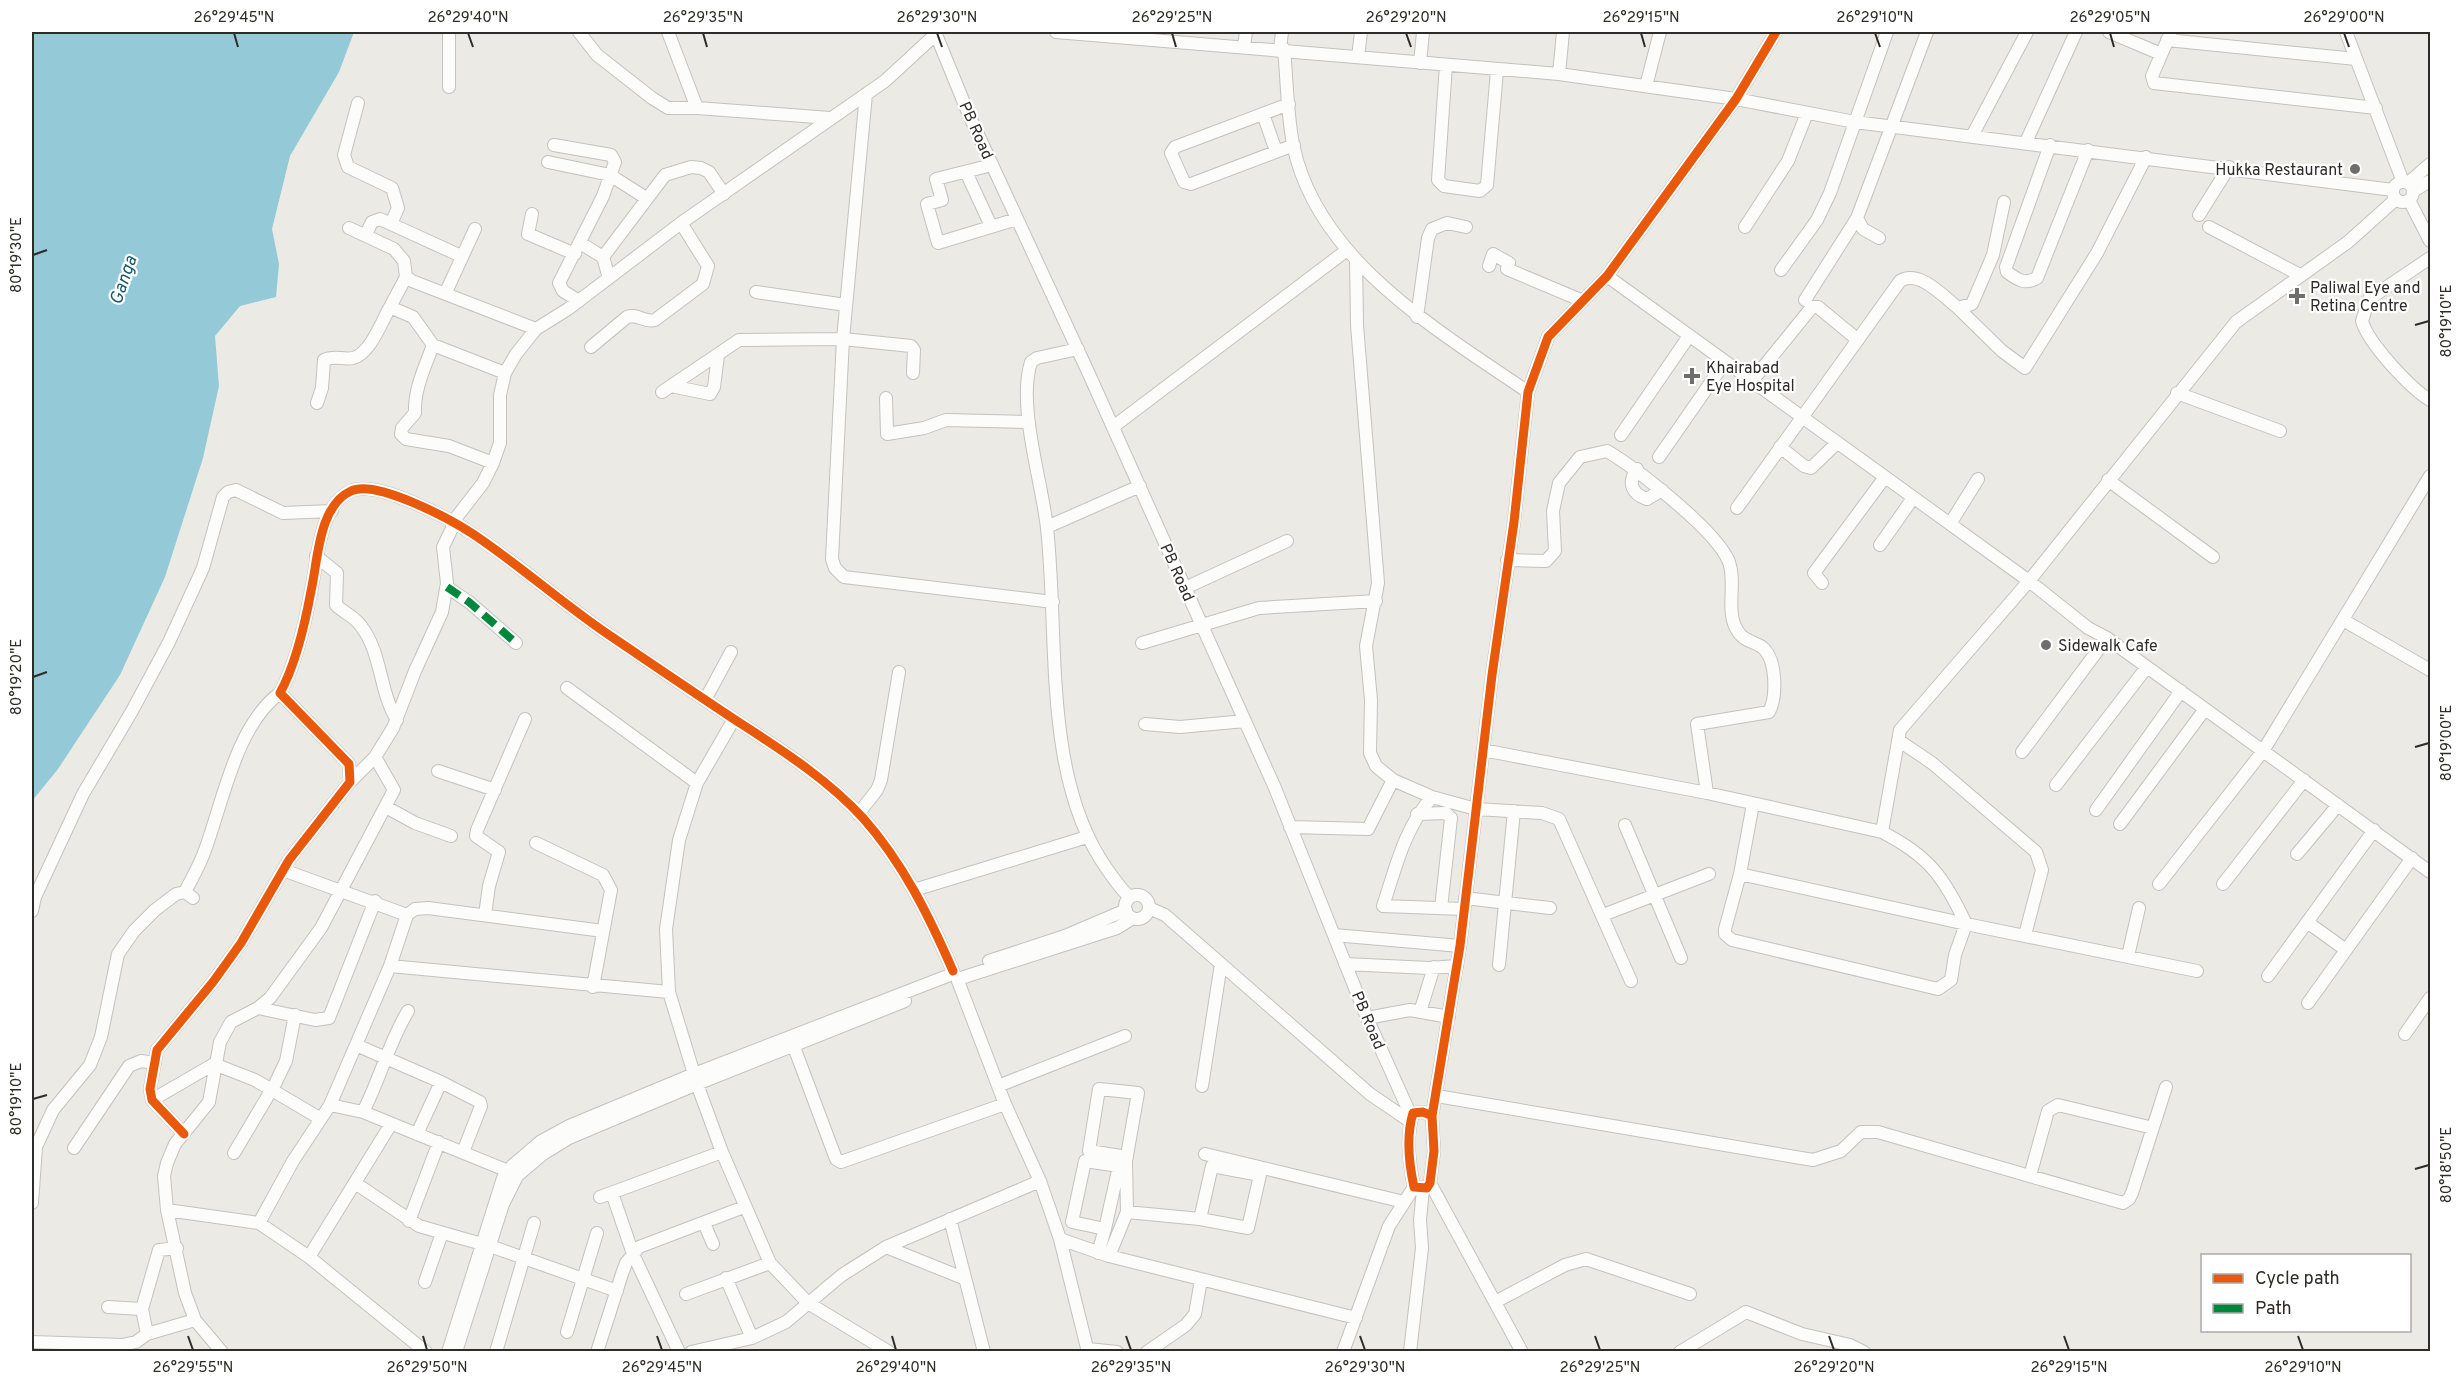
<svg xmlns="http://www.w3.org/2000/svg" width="2462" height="1383" font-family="Overpass,sans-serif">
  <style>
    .water { fill: #94cad7 }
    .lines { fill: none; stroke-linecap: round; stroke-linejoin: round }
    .minor-casing { stroke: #c3c2be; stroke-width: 14 }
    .minor { stroke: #fcfcfb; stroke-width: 12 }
    .quiet { stroke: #00873e; stroke-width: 8; stroke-dasharray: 15 8; stroke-linecap: butt }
    .cycleway-casing { stroke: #fff; stroke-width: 13 }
    .cycleway { stroke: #e8590c; stroke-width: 9 }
    .ticks { fill: none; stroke: #2e2c29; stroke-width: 2 }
    .poi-dot { fill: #706e6a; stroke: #fff; stroke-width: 2 }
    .labels { text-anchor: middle; stroke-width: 4.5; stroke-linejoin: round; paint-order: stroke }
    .street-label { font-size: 16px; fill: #2e2c29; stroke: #fff }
    .poi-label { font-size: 16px; fill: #2e2c29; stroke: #fff; text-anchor: start }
    .water-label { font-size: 18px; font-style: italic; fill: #155666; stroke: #fff }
    .neatline { fill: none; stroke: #2e2c29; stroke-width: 2 }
    .ticks-label { font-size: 15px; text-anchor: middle; fill: #2e2c29 }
  </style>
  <rect width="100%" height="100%" fill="#ebeae4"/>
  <path class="water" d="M32,32h322l-15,40 -49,84 -18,73 7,35 -3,33 -36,9 -25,30 4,50 -16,72 -38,119 -45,98 -62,94 -26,32z"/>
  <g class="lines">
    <defs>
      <path id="minor" d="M579,32l18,23 55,43 16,10h29
        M668,32l29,76 133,10
        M935,32l34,83 120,259 186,414 92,230 45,100
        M1056,32l503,42 177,25 119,23 538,68
        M2109,32l52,22
        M2171,32l-19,44 2,7 222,25
        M2346,32l57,150
        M2167,40l189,19
        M1244,46l2,-14
        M1280,49l2,-17
        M1284,49c3,31 3,64 9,95 23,116 146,187 235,248
        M1358,57l3,-25
        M1420,63l3,-31
        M1446,65l-8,115 6,6 36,5 7,-6 10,-114
        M1559,74l4,-42
        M1646,86l14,-54
        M449,87v-55
        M866,94l-23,245 68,7 3,4 -1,23
        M358,103l-14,52 4,12 44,21 6,20 -7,16
        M1289,104l-114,43 -4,6 13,29 7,2 103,-39
        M1263,114l13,37
        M1972,136l55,-104
        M2026,142l50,-110
        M554,145l57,10 4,7 -12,34 -44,87 4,8 16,10
        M2050,145l-44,122 1,5c11,8 18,13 30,6l51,-128
        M548,162l62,13 36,23
        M992,165l-56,14 6,21 -15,4 11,39 79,-24
        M966,172l25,54
        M2393 192a10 10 0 1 1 20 0a10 10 0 1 1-20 0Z
        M2408,183l22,-19
        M2413,191l17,-10
        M2409,200l21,41
        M532,214l-4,20 47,20
        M2199,215l30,-48
        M1745,227l43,-66 19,-48
        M2209,227l91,48
        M349,228l45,21 10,12 2,16 6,4 124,48
        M366,234l6,-12 8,-3 81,37
        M1879,238l-16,-9 -6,-11 70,-186
        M580,243l23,14 6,21
        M603,257l62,-82 26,-8 10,1 8,4 15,22
        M2430,258l-61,41 -7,22c6,22 49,68 68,79
        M1356,259l1,66 21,258 -12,63 5,54 -1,53 6,13 17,14 39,17 44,12 66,4 17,6 72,162
        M1489,266l4,-12 16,9 -2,6 76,32
        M1781,270l36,-50 13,-27 57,-161
        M1607,276l422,305 59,47 19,10 323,234
        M406,277l-16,30 23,10 20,28 72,28
        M446,292l29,-63
        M756,292l90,13
        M1805,300l52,-82
        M1958,308l44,43 23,17 72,-115 49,-96
        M1417,317l11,-79 4,-9 15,-6 19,4
        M433,345c-8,22 -19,44 -18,68l-13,15 -1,6 5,5 43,7 44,17
        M591,347l36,-30c11,-4 17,6 28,3l48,-36 5,-18 -27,-43
        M1078,349l-41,9 -6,4c-14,44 11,119 16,166 12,107 -5,250 60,341 8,11 13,20 23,28
        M1752,381l60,-74h6l40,33
        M671,386l39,8 4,-7 4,-32
        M662,392l77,-52 104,-1 -11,220 3,9 9,9 209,25
        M2177,393l103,38
        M886,398l1,36 37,-6 22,-8 83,2
        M317,403l5,-15 2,-28c10,-5 19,0 29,-2 17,-4 29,-37 37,-51
        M1113,427l234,-177
        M1621,435l68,-99
        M1780,447l24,19 7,2 26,-25
        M1659,457l66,-95
        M1637,469c-10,14 -5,25 10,30l15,-9
        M2108,480l105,77
        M1737,508l163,-227c19,-12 43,15 58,27l14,-4 21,-49 11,-53
        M452,523l31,-40 10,-20 7,-20v-48l5,-22 11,-19 20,-25 32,-20 113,-86 204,-142 51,-47
        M1950,524l28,-45
        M1047,527l93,-41
        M1880,545l33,-47
        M316,556l21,17 -1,32c8,8 18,11 25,21 21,27 18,65 36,94
        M1822,583l-8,-10 71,-96
        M447,587l22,15 47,41
        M1185,588l102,-47
        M2343,620l87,50
        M1142,643l117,-35 117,-7
        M567,688l130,95
        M705,700l26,-48
        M734,719l-37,64 -18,57 -13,89 3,63 28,92 25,68 48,111 38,40 81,49
        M1145,724l35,3 65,-6
        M1898,740l34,23 104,89 6,18 -17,65
        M1483,750l224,43 -10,-69 72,-12c8,-15 8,-53 -7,-65 -7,-5 -18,-6 -23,-14 -15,-19 -2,-49 -10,-71 -12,-31 -92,-93 -122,-111l-27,6 -21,26 -6,28 2,40 -9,10 -39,-1
        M2022,752l85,-114
        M438,771l57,19
        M350,782l25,-25
        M2056,785l91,-118
        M1707,793l175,39 18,-102 129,-149 207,-259 112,-80 48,-43
        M1432,797c-28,32 -36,70 -49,109l81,3
        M386,807l29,16 36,13
        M2096,810l85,-119
        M858,814l19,-24 4,-10 18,-108
        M1417,814l29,-1 5,5 -10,90
        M2120,824l85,-115
        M1625,825l56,133
        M1290,827l78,2 25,-49
        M1882,832c47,24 62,45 84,92l231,47
        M536,843l67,32 8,15 -18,97
        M2297,854l41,-49
        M283,870l124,45
        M1740,874l226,50 -11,31 -4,25 -13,9 -206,-49 -7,-6v-5z
        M1740,874l13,-70
        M2159,884l104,-133 167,-275
        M2223,884l81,-104
        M914,890l173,-53
        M185,892c7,-14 15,-27 20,-42 18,-48 31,-125 75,-157
        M1125 907a12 12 0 1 1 24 0a12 12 0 1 1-24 0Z
        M1465,898l85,10
        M1149,908l16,7 205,179 41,28
        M32,911l3,-14 48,-103 49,-83 37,-69 34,-74 20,-71 5,-5 8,-2 47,23 49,-2
        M485,915l4,-29 10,-34 -23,-16 1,-6 48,-111
        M1603,915l106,-41
        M2307,922l39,28
        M1334,935l126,11
        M2128,956l11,-48
        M989,961l76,-25 61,-26
        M1345,964l84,4 28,-2
        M1499,965l15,-154
        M390,966l279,26
        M2268,976l106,-146
        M961,978l156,-50 16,-10
        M958,981l47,123 35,77 20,58 28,113
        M2308,1003l104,-145
        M258,1008l57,12 14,-2 46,-117
        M1420,1012l14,-45
        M1367,1018l43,-8 39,7
        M2405,1034l25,-36
        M356,1045l85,37 -24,52
        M794,1047l42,112 5,3 164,-58
        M441,1082l39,20 1,4 -18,46
        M998,1086l127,-50
        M1202,1086l19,-122
        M1437,1096l376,64 28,-9 20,-19h17l245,71 6,-4 3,-6 34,-106
        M152,1100l62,-36 41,16 66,39
        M330,1105l33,7 145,59
        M363,1112c17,-33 26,-70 45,-101
        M1432,1116l-9,-4 -10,1c-7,23 -4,51 1,74l13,1 3,-5 4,-32 -2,-35 28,-170 32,-271 22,-153 14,-130 20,-55 59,-61 129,-177 40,-67
        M184,1134l-32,-34 -2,-11 7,-39 56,-68 28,-39 48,-83 61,-78 -1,-18 -69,-71c16,-29 25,-69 31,-102 7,-30 7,-85 40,-100 25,-12 99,28 122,43 48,32 91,71 139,103 43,29 87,59 131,88 43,28 85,55 120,93 40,45 66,98 90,153
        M74,1148l55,-82 12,-5 14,2
        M234,1153l41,-69 11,-23 9,-46
        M1205,1154l199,48
        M1127,1157l-38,-6 10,-62 39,4 -12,68 1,51
        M1085,1161l34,5 -14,63 -33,-7z
        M2030,1176l18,-65 10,-6 95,23
        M355,1183l64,43 63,18
        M1430,1183l92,169
        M612,1193l21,61 46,98
        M600,1197l122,-45
        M32,1203l4,-56 17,-37 37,-45 11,-28 17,-83 16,-23 21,-21 21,-16 9,-2 8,6
        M167,1210l92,13 50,34 117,95
        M950,1219l34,133
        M409,1221l30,-79
        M259,1223l34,-62 37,-56 60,-139 17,-51 8,-6 13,-1 175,23
        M704,1223l9,21
        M1060,1239l49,17 247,62
        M490,1246l127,45
        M886,1247l77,31
        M1098,1253l7,-24
        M1109,1256l18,-44 73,7 12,-53 48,9 -12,53 -48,-9
        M309,1257l82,-133
        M726,1278l26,60
        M425,1282l17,-49
        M686,1294l84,-31
        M1495,1302l70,-37 21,-6 104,35
        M108,1307l34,2 5,25
        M142,1309l17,-59 18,-2
        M567,1332l30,-99
        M32,1342l90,3 14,-3 11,-8 48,-14
        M1088,1349l29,3
        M222,1352l-27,-32 -10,-27 -18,-83 -3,-34 3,-13 8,-19 34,-42 11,-60 11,-20 27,-14 12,-10 51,-70 73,-138 -19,-33 18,-29 22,-57 27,-59 5,-29 -4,-36 11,-23
        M448,1352l55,-174 10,-13 27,-23 29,-16 125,-52 256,-99
        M456,1352l47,-148 14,-28 26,-22 26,-16 128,-54 208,-83
        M496,1352l38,-129
        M597,1352l25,-78 4,-11 13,-16 105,-40
        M691,1352l61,-14 34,-16 56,-47 44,-28 154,-66
        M1147,1352l39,-27 9,-11 6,-34
        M1343,1352l46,-126 25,-39
        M1410,1352l12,-104 -2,-28 3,-31
        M1680,1352l66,-40 56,22 48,11 14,7"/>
    </defs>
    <use href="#minor" class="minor-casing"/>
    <use href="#minor" class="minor"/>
    <path class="quiet" d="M447,587l22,15 47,41"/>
    <defs>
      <path id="cycleway" d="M1432,1116l-9,-4 -10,1c-7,23 -4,51 1,74l13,1 3,-5 4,-32 -2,-35 28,-170 32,-271 22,-153 14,-130 20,-55 59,-61 129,-177 40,-67
        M184,1134l-32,-34 -2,-11 7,-39 56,-68 28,-39 48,-83 61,-78 -1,-18 -69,-71c16,-29 25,-69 31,-102 7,-30 7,-85 40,-100 25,-12 99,28 122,43 48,32 91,71 139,103 43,29 87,59 131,88 43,28 85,55 120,93 40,45 66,98 90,153"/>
    </defs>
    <use href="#cycleway" class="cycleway-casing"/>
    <use href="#cycleway" class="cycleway"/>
  </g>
  <path class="ticks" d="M234,33l4,14M468,33l5,14M703,33l4,14M937,33l5,14M1172,33l4,14M1406,33l5,14M1641,33l4,14M1875,33l5,14M2110,33l4,14M2344,33l5,14M33,255l14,-5M2415,325l14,-4M33,677l14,-5M2415,747l14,-4M33,1099l14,-4M2415,1169l14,-4M188,1336l5,14M423,1336l4,14M657,1336l5,14M892,1336l4,14M1126,1336l5,14M1360,1336l5,14M1595,1336l5,14M1829,1336l5,14M2064,1336l5,14M2298,1336l5,14"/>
  <g class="poi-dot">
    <circle cx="2355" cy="169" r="6"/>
    <path d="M2294 287h6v6h6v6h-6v6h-6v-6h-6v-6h6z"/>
    <path d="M1689 367h6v6h6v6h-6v6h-6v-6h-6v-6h6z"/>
    <circle cx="2046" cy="645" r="6"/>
  </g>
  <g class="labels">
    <g class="street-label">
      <text transform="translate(977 130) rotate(66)" y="6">PB Road</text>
      <text transform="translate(1178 572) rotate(66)" y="6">PB Road</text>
      <text transform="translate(1369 1020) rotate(67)" y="6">PB Road</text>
    </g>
    <g class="poi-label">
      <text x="2343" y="175" text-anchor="end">Hukka Restaurant</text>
      <text x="2310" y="293">Paliwal Eye and<tspan x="2310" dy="18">Retina Centre</tspan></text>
      <text x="1706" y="373">Khairabad<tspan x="1706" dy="18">Eye Hospital</tspan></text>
      <text x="2058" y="651">Sidewalk Cafe</text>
    </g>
    <g class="water-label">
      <text transform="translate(123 280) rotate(-71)" y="6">Ganga</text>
    </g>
  </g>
  <rect width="2462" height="1383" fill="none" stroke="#ffffff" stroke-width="66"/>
  <rect x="2201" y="1254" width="210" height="78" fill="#ffffff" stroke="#ababa9" stroke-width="1.5"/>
  <rect x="2213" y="1274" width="30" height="9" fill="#e8590c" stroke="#ababa9" stroke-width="1.5"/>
  <text x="2255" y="1284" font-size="18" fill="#2e2c29">Cycle path</text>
  <rect x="2213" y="1304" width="30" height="9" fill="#00873e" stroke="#ababa9" stroke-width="1.5"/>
  <text x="2255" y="1314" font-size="18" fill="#2e2c29">Path</text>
  <rect x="33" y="33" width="2396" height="1317" class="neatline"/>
  <g class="ticks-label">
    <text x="234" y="22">26°29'45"N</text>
    <text x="468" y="22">26°29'40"N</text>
    <text x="703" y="22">26°29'35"N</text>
    <text x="937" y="22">26°29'30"N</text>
    <text x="1172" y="22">26°29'25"N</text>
    <text x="1406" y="22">26°29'20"N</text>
    <text x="1641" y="22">26°29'15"N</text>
    <text x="1875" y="22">26°29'10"N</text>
    <text x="2110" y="22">26°29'05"N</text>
    <text x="2344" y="22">26°29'00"N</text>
    <text transform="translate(16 255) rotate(-90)" y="5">80°19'30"E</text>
    <text transform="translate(2446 321) rotate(-90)" y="5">80°19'10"E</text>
    <text transform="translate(16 677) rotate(-90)" y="5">80°19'20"E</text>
    <text transform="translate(2446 743) rotate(-90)" y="5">80°19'00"E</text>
    <text transform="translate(16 1099) rotate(-90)" y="5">80°19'10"E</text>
    <text transform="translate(2446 1165) rotate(-90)" y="5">80°18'50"E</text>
    <text x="193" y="1372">26°29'55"N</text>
    <text x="427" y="1372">26°29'50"N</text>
    <text x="662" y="1372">26°29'45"N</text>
    <text x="896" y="1372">26°29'40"N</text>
    <text x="1131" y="1372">26°29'35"N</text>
    <text x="1365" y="1372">26°29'30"N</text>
    <text x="1600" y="1372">26°29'25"N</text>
    <text x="1834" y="1372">26°29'20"N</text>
    <text x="2069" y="1372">26°29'15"N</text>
    <text x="2303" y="1372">26°29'10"N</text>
  </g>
</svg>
